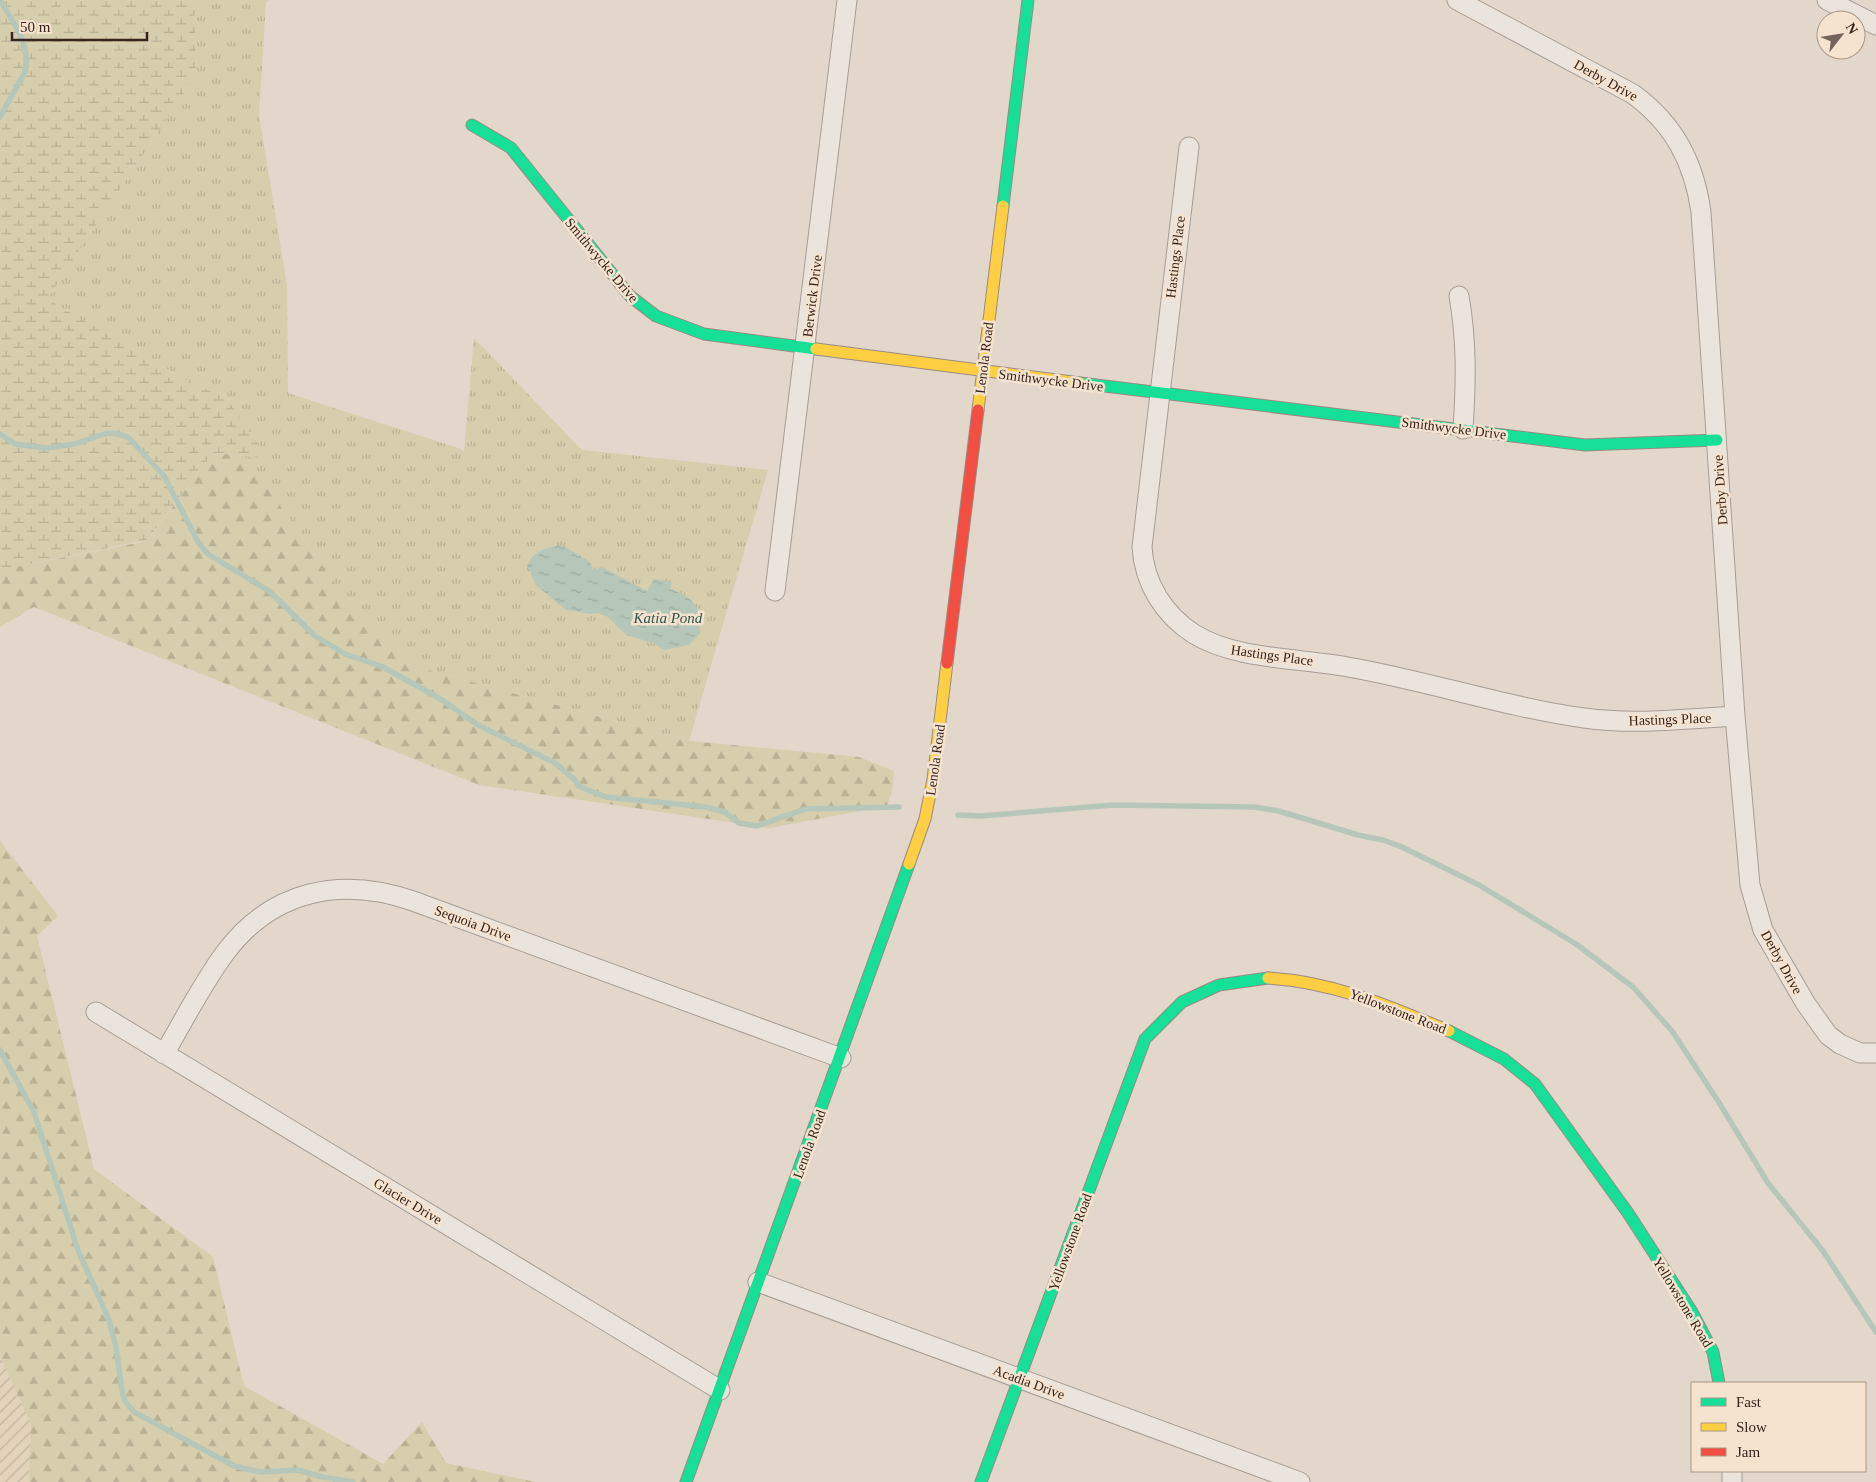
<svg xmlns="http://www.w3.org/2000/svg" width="1876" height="1482" font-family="'Times New Roman',serif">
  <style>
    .farmland { fill: url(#farmland-furrows) }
    .grass { fill: url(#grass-tufts) }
    .forest { fill: url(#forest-firs) }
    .wetland { fill: url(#wetland-marsh) }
    .water { fill: url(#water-ripples) }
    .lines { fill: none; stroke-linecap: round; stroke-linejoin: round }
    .stream { stroke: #b6c7ba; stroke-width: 5.5 }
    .street-casing { stroke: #a89d95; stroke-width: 21 }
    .fast-casing { stroke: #988c84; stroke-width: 13 }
    .slow-casing { stroke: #988c84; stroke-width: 13 }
    .jam-casing { stroke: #988c84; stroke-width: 13 }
    .street { stroke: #ebe4dc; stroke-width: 19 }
    .fast { stroke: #16e098; stroke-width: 11 }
    .slow { stroke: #ffcf43; stroke-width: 11 }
    .jam { stroke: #f24e42; stroke-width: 11 }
    .labels { text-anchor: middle; stroke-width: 5; stroke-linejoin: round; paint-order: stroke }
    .street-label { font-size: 14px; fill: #36241d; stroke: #f5e3d0 }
    .water-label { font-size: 15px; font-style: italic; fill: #2c564b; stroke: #f5e3d0 }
  </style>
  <defs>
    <pattern id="farmland-furrows" width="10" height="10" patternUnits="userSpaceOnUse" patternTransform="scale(1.25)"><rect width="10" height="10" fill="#e3d3bb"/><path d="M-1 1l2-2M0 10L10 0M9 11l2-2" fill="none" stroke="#c3b5a0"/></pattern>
    <pattern id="grass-tufts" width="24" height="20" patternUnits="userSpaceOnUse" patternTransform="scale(1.25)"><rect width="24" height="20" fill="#d6cead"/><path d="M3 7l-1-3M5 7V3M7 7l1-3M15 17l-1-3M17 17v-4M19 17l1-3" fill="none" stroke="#b8b194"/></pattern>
    <pattern id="forest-firs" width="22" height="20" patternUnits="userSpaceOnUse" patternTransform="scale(1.25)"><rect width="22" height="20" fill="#d6cead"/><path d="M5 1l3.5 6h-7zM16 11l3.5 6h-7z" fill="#b8b194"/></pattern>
    <pattern id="wetland-marsh" width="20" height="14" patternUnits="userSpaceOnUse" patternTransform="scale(1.25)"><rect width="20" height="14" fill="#d6cead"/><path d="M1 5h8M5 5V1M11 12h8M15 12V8" fill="none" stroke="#b8b194"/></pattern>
    <pattern id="water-ripples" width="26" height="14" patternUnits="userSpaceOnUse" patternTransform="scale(1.25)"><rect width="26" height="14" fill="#b6c7ba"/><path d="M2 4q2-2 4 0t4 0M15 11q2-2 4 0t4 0" fill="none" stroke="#9dab9f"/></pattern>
  </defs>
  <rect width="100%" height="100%" fill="#e3d7cb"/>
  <path class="farmland" d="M0,1356l31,68 -2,58h-29z"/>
  <path class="grass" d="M195,0h74l-3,2 -7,114 28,169 1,108 176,57 10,-112 108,112 186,20 -79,271 -279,-76 -75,-81 -90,-128 21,1 -40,-60 -31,-12 -148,-86 149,-224z"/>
  <path class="forest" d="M213,453l32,3 90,128 75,81 279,76 170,16 35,14 -2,20 -5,15 -118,22 -290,-43 -445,-178 -34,20v-57l147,-29z
    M0,841l58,75 -21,20 57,233 119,88 31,129 139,78 39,-42 24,41 89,19h-506l2,-58 -31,-68z"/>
  <path class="wetland" d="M0,0h195l1,75 -149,224 148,86 31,12 41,61 -54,-5 -66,87 -147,30z"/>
  <path class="water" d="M562,545l28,17 3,8 9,-3 45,24 7,-12 18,3 -2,7c25,9 31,18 30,44l-11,12 -25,5 -11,-7 -27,-8 -18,-18 -10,-4 -8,1 -24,-4 -30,-25 -9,-19c6,-15 20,-19 35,-21z"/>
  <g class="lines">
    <path class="stream" d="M0,117l25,-45c6,-29 -12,-49 -25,-72
      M0,434l15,10 31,4 28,-4 34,-11 9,1 11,3 36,39 34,66 10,12 61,37 46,45 30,18 38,13 59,33 36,25 77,38 21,18 2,5 28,11 100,10 19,5 14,11 18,3 48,-17 94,-2
      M958,815l23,1 132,-11 141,2 25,4 79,24 25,5 19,7 77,38 97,59 57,43 39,44 46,70 50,82 55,68 53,81
      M0,1050l34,62 44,138 31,70 7,27 6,44 3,10 9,11 100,54 27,6 37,-2 24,7 31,5"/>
    <defs>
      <path id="street" d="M1457,0l176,94c41,30 61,68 68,118l34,504 15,169 13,45 43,74 22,31 12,9 20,9h16
        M1827,0l49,25
        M1189,147l-47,400c2,36 22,68 52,87 42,26 106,24 154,33 80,14 157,40 236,51 50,7 102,1 151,-2
        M1459,296c8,45 7,88 4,133
        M775,591l72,-591
        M96,1012l624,378
        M164,1054c20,-34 38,-70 61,-101 47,-63 116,-77 188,-52l428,157
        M758,1282l542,200
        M1732,1471v11"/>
      <path id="fast" d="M472,125l39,23 119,148 26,20 48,18 112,15
        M1003,206l25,-206
        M1080,383l505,62 132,-5
        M1449,1031l55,28 31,25 93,129 64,99 21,40 6,31
        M686,1482l223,-618
        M981,1482l164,-443 37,-37 37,-17 49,-7"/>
      <path id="slow" d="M816,349l264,34
        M978,410l25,-204
        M909,864l16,-45 8,-40 14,-116
        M1268,978c66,4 121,28 181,53"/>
      <path id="jam" d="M947,663l31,-253"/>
    </defs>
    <use href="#street" class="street-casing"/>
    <use href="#fast" class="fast-casing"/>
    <use href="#slow" class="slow-casing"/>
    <use href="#jam" class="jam-casing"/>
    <use href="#street" class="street"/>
    <use href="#fast" class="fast"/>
    <use href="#slow" class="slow"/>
    <use href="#jam" class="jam"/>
  </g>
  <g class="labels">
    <g class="street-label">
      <text transform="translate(1606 80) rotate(29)" y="5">Derby Drive</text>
      <text transform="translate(1175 257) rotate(-83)" y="5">Hastings Place</text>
      <text transform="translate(602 260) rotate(50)" y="5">Smithwycke Drive</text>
      <text transform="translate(812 296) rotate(-83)" y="5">Berwick Drive</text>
      <text transform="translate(984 358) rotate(-83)" y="5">Lenola Road</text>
      <text transform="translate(1051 380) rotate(7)" y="5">Smithwycke Drive</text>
      <text transform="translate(1454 428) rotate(7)" y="5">Smithwycke Drive</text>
      <text transform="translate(1720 490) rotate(-94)" y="5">Derby Drive</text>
      <text transform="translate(1272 655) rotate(8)" y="5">Hastings Place</text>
      <text transform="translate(1670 719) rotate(-2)" y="5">Hastings Place</text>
      <text transform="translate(935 760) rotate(-82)" y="5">Lenola Road</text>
      <text transform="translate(473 923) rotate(20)" y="5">Sequoia Drive</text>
      <text transform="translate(1782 962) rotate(61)" y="5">Derby Drive</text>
      <text transform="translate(1398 1011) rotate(21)" y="5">Yellowstone Road</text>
      <text transform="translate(809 1144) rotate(-70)" y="5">Lenola Road</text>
      <text transform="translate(408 1201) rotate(31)" y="5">Glacier Drive</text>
      <text transform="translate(1070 1242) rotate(-70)" y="5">Yellowstone Road</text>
      <text transform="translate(1683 1302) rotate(59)" y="5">Yellowstone Road</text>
      <text transform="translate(1029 1382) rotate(20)" y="5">Acadia Drive</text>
    </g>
    <g class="water-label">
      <text x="668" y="623">Katia Pond</text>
    </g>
  </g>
  <rect x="1691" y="1382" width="175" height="90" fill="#f5e3d0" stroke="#a99788"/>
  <rect x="1701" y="1398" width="25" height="8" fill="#16e098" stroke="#a99788"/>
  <text x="1736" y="1407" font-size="15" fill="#36241d">Fast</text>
  <rect x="1701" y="1423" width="25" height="8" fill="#ffcf43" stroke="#a99788"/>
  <text x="1736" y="1432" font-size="15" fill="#36241d">Slow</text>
  <rect x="1701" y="1448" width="25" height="8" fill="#f24e42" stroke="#a99788"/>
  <text x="1736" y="1457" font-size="15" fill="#36241d">Jam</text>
  <g transform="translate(1841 35) rotate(59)"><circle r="24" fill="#f5e3d0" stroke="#a99788"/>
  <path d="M0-4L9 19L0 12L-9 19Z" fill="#73635a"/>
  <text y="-8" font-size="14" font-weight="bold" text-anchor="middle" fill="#36241d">N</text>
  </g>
  <path d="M12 32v8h135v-8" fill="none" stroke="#36241d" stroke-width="2.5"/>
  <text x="20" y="32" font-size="15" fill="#36241d" stroke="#f5e3d0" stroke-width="4" paint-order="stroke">50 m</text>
</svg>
